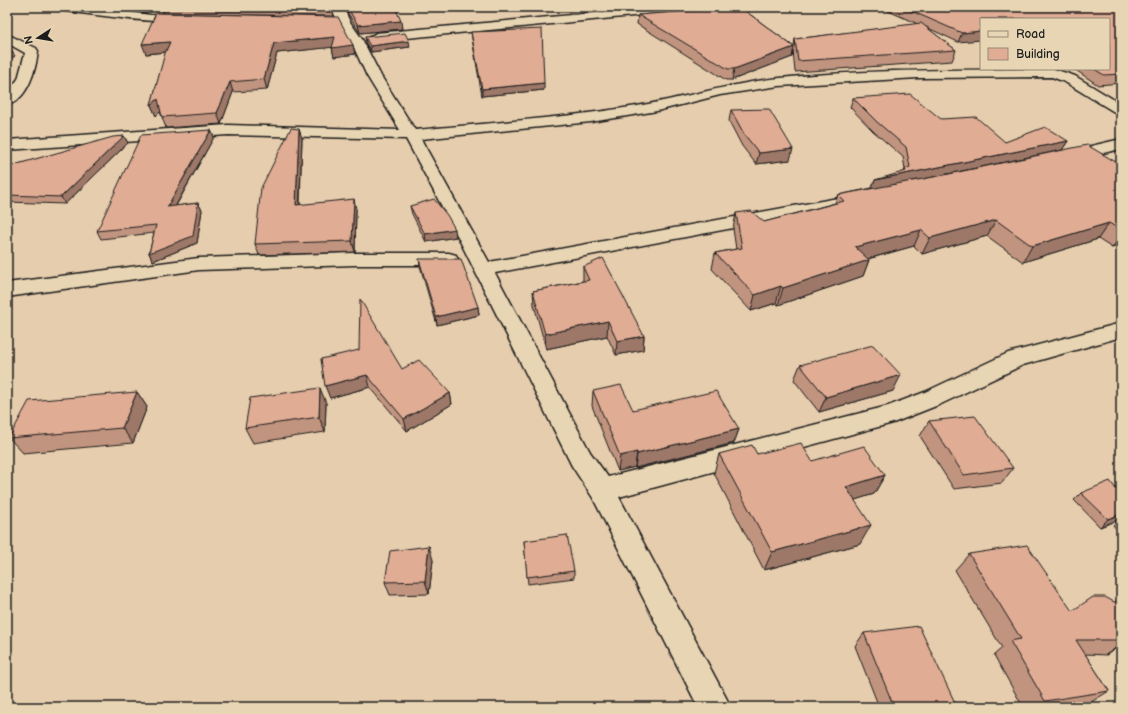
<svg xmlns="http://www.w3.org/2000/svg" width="1128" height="714" font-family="'Balsamiq Sans',sans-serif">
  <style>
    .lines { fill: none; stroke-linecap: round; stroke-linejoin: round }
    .street-casing { stroke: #1c1c1c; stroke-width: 3 }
    .street { fill: #e8d5b3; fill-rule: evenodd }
    .wall { fill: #c1947f; stroke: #1c1c1c; fill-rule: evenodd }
    .shaded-wall { fill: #9d7868; stroke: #1c1c1c }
    .building { fill: #e0ac94; stroke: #1c1c1c }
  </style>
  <rect width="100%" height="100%" fill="#e6cdad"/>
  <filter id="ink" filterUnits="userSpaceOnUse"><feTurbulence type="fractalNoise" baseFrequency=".025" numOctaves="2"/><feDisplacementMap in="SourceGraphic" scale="8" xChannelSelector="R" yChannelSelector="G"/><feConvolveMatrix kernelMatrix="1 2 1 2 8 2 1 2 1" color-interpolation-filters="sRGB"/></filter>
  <g filter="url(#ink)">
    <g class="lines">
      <defs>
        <path id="street" d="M53,7h34l64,8 32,1 6,3c-7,9 -113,-7 -130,-9z
          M331,7h12l7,15 12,17 19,37 34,54c74,-7 149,-12 222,-24 48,-8 94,-23 143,-28 91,-9 183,-8 274,-9l21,7 46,28v10l-5,-1 -51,-31 -13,-5 -134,1 -139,8 -59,9 -63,16 -66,11 -170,17 68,123 376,-69 6,1 3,4 -3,4 -6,1 -370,70 95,179 18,25 280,-71 37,-14 83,-39 113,-30v14l-98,28 -82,39 -48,19 -274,74 112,210h-33l-105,-209 -21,-32 -117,-235 -49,-92 -178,-4 -221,15v-10l221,-15 172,5 -33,-54 -17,-37 -12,-17z
          M659,7h42l-6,3 -319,31 -6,-4 6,-4z
          M7,34l29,14 2,3c-2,18 -10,49 -31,54v-12l11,-14 7,-26 -18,-10z
          M1121,139v10l-54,12 -6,-2 -2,-3 2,-3z
          M354,253h95l7,2 2,4 -2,4 -7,2h-95l-155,5 -192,27v-14l192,-25z"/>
      </defs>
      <use href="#street" class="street-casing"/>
      <use href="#street" class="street"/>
    </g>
    <path class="wall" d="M161,7h170l3,9 -149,-2 168,31 2,9 -21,3 -2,-10 -55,6 -10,37 -34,2 -12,32 -55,4 -4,-11 -2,-5 -4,4 -5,-11 15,-53 -20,2 18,-40z
      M344,7h51l7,22 -42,4z
      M690,7h50l54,40 1,-8 123,-15 -39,-17h242v76l-23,2 -24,-16h35v-50h-128l-23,23 -32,-15 30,23 -4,11 -157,11 -2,-21 -1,6 -60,23h-6l-89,-56 1,-9 51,-4z
      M471,32l73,58 -62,6 -10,-57z
      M365,37l45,10 -39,5 -5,-9z
      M853,98l88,21 64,23 63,-1 -6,9 59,15v80l-9,3 -14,-9 -75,23 -36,-26 -65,18 -8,-8 -46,13 1,1 -6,16 -85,29 -2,-2 -25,8 -39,-42 3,-16 21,-4 -3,-20 3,-16 28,9 71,-19 3,-8 34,-7 32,-16 1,-3 -2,-12 -30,-26 -23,-24zM989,165l-45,10 -16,3z
      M731,110l59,50 -34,4 -14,-18 -13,-25z
      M124,136l4,7 -63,61 -58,-2v-35z
      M214,137l-38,69 22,-3 4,7 -5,33 -44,18 -4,-8 5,-20 -53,6 -4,-8z
      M302,138l-2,67 56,4 -1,43 -96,3 -4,-11z
      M410,206l46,31 -30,5 -14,-28z
      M419,259l59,48 1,8 -42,10 -17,-59z
      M583,267l61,69 -1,14 -27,5 -9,-19 -61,13 -12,-44 -1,-14 50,-10z
      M321,359l129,34 2,11 -45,27 -37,-44 -40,11z
      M800,365l93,26 -74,21 -25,-32z
      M593,391l40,19 106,19 -5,14 -99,25v-1l-17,4 -26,-65z
      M137,392l10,15 -14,36 -110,10 -14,-15z
      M326,403l-1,29 -72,11 -8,-15z
      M929,421l84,47 -11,15 -48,6 -34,-53z
      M719,454h38l55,7 73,14 -11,19 -20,6 6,44 -96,26 -50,-97z
      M1081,493l40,3v39l-8,-10 7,-6 -20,8 -26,-27z
      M524,541l50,30v7l-46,6z
      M969,554l103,57 49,-10v44l-15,10 -21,-1 24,37 -21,13 -18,3h-47l-29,-52 8,-7 -47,-78z
      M433,560l-4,34 -39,1 -5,-13z
      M864,633l93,74h-78l-24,-61z"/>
    <path class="shaded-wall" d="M401,21l1,8 -42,4 -2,-8z
      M981,31v9l-23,2 4,-9z
      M335,37l18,8 2,9 -21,3 -2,-9 3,-1 -58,6 -10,37 -3,-11 10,-36z
      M409,41l1,6 -39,5 -1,-6z
      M170,42l4,9 -28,3 -4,-10z
      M794,47l-2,10 -60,23 2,-11z
      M11,50l4,6 -8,6v-10z
      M230,82l3,10 -12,32 -4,-11z
      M544,83v7l-62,6v-7z
      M158,99l5,10 -7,7 -5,-11z
      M299,129l3,9 -3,77 -3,-10z
      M211,130l3,7 -43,77 -4,-7z
      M124,136l4,7 -63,61 -4,-7z
      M1068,141l-6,9 -191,40 4,-10z
      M793,149l-3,11 -34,4 3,-11z
      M354,199l2,10 -1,43 -3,-11z
      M198,203l4,7 -5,33 -44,18 -4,-8z
      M996,220l-9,16 -65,18 8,-16z
      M1109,223l-11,16 -75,23 9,-16z
      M455,229l1,8 -30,5 -1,-8z
      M921,230l-7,16 -65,18 6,-17z
      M1121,236v9l-9,3z
      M869,260l-6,16 -85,29 5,-17z
      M781,286l-5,17 -25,8 4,-16z
      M478,307l1,8 -42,10 -1,-8z
      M608,321l-1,15 -61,13 -1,-15z
      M644,336l-1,14 -27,5 1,-14z
      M367,375l3,12 -40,11 -5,-12z
      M901,375l-8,16 -74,21 7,-15z
      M320,388l6,15 -1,29 -6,-15z
      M137,392l10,15 -14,36 -11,-15z
      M450,393l2,11 -45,27 -3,-12z
      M739,429l-5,14 -99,25 2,-14z
      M637,452l-2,15 -17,4 2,-15z
      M885,475l-11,19 -38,12 10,-19z
      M1121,514v4l-1,1 -20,8 8,-8z
      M871,525l-11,19 -96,26 8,-18z
      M429,546l4,14 -4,34 -4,-13z
      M1121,644v1l-15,10z"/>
    <path class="building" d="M254,7h77l1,1z
      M347,7h48l6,14 -43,4z
      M697,7h43l54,40 -60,22h-6l-90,-54 63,-5z
      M902,7h219v67l-17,1 -10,-6h15v-50h-128v12l-19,2z
      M156,13l182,4 15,28 -21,3 3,-11 -61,6 -10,36 -34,3 -13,31 -55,4 -4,-18 -7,6 14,-52 5,-11 -28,2z
      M921,23l35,27 -158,11 -3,-22z
      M542,29l2,54 -62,6 -11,-57z
      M405,33l4,8 -39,5 -5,-9z
      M7,47l4,3 -4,2z
      M910,94l31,25 35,-2 29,25 40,-15 23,14 -193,39 31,-9 -1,-2 5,-2 -4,-20 -29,-25 -24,-24z
      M769,109l24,40 -34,4 -15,-19 -13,-24z
      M291,128l8,1 -3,76 58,-6 -2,42 -97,3 6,-56z
      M211,130l-44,77 31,-4 -5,33 -44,17 7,-28 -59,6 44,-96z
      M124,136l-63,61 -54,-2v-28l106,-30z
      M1087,145l34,20v65l-12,-7 -77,23 -36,-26 -66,18 -9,-8 -66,17 14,13 -86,28 -2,-2 -26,9 -40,-42 27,-5 -6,-35 15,-2 13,11 80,-21 -6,-6 106,-20z
      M434,199l13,16 8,14 -30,5 -15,-28z
      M603,258l41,78 -27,5 -9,-20 -63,13 -12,-43 56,-11 -6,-13z
      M419,259h42l17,48 -42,10z
      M360,299l42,70 17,-9 31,33 -46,26 -37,-44 -42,11 -4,-27 38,-9z
      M873,345l28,30 -75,22 -26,-32z
      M621,385l12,25 83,-19 23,38 -102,25v-2l-17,4 -27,-65z
      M320,388l-1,29 -74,11 5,-30z
      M137,392l-15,36 -113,10 20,-37z
      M975,416l38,52 -49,7 -35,-54z
      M801,443l11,18 52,-15 21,29 -39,12 25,38 -99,27 -53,-98 33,-9 5,9z
      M1110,481l11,15v18l-13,5 -27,-26z
      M567,535l7,36 -47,6 -3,-36z
      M1027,545l45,66 21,-14h12l9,5 7,-1v39h-45l33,51 -64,10 -35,-60 11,-2 -52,-85z
      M429,546l-4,35 -40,1 5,-31z
      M919,626l38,81h-63l-30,-74z"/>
  </g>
  <rect width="1128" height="714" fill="none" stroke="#e8d5b3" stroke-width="24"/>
  <rect x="12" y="12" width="1104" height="690" fill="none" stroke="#1c1c1c" stroke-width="1.5" filter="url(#ink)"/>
  <rect x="980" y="18" width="130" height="52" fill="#e8d5b3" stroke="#968b77"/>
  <rect x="988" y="31" width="20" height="6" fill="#e8d5b3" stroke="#968b77"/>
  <text x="1016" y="38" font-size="12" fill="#1c1c1c">Road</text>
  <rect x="988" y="48" width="20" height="12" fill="#e0ac94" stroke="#968b77"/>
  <text x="1016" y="58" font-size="12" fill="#1c1c1c">Building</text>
  <g transform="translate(38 38) rotate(258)" stroke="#e8d5b3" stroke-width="3" paint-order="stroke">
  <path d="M0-3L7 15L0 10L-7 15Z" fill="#1c1c1c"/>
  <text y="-6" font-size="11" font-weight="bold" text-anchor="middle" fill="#1c1c1c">N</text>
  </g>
</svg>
